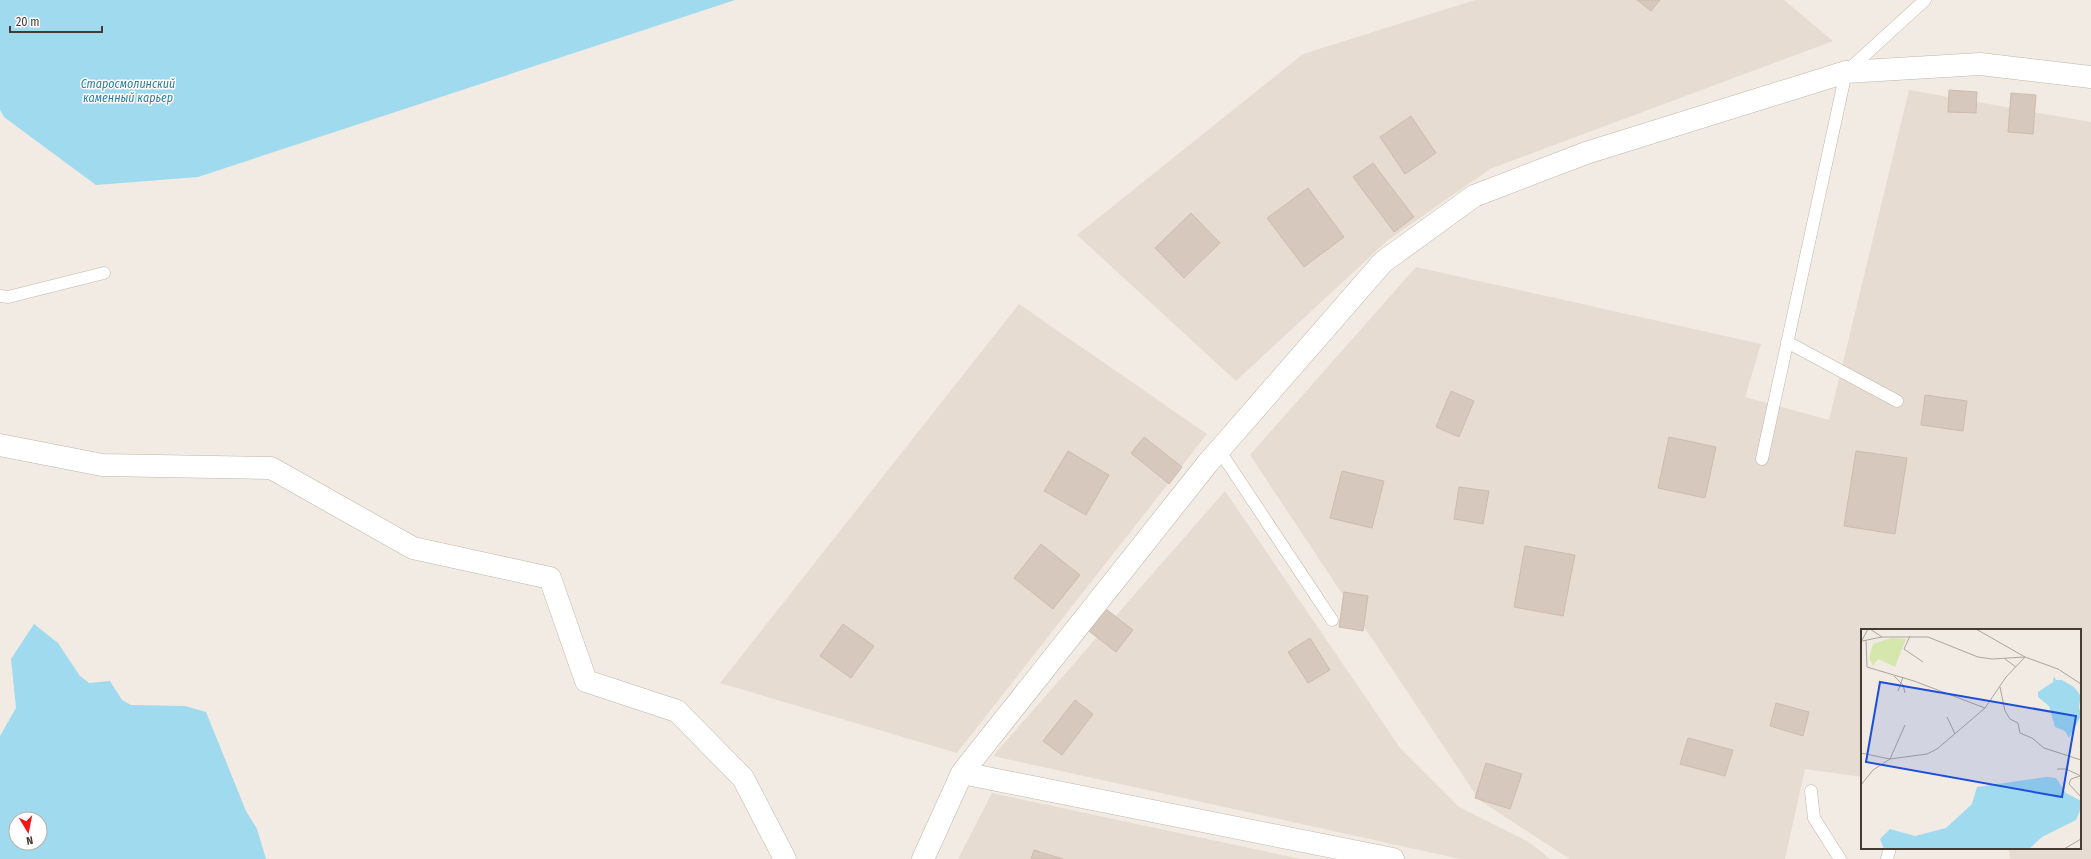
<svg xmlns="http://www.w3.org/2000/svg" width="2091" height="859" font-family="'Fira Sans Condensed',sans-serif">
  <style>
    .residential { fill: #e6dcd2 }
    .water { fill: #9fdaef; fill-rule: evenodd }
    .building { fill: #d6c8bc; stroke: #cebcac }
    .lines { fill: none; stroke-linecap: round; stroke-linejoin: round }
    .lane-casing { stroke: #c0b5a9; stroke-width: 13 }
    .street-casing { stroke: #c0b5a9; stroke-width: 23 }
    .lane { stroke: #fff; stroke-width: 12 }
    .street { stroke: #fff; stroke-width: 22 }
    .labels { text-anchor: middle; stroke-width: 3; stroke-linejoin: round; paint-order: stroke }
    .water-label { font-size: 12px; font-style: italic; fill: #2b7f9e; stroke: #fff }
    .inset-road { fill: none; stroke: #aca59e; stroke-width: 1 }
    .view { fill: #1d4ed8; fill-opacity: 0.15; stroke: #1d4ed8; stroke-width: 2 }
    .inset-edge { fill: none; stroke: #443b34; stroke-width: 2 }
  </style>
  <rect width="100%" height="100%" fill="#f2ebe4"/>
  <path class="residential" d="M1475,0h309l49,41 -343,128 -102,71 -152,141 -159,-146 226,-181z
    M1909,90l182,32v737h-81l-1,-11h71v-218h-218v147l-57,-8 -20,90h-215l-91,-59 -229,-345 166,-188 345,77 -16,53 84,23z
    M1019,304l188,130 -250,319 -237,-70z
    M1225,491l175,257 59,59 70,35 21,17h-90l-467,-103z
    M992,793l309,66h-343z"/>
  <path class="water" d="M0,0h735l-537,177 -102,8 -92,-68 -4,-7z
    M34,624l24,19 22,33 9,7 21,-2 12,19 9,5 54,1 21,6 40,99 11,18 9,30h-266v-123l16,-28 -5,-49zM16,819h24v24h-24z"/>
  <path class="building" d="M1637,0h23l-9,11z
    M1949,90l28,2 -1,21 -28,-1z
    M2011,93l25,2 -3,39 -25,-2z
    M1411,116l25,37 -31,21 -25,-37z
    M1373,163l41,54 -20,15 -41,-55z
    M1308,188l36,49 -40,30 -37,-49z
    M1191,213l29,30 -36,35 -29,-30z
    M1451,391l23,10 -15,36 -23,-10z
    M1925,395l42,6 -4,30 -42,-6z
    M1144,437l38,30 -13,17 -38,-31z
    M1669,437l47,10 -11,51 -47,-10z
    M1068,451l41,24 -23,40 -42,-24z
    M1856,451l51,7 -12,76 -51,-8z
    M1342,471l42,10 -12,47 -42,-10z
    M1459,487l30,4 -6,33 -29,-5z
    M1041,544l39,31 -27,34 -39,-31z
    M1525,546l50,9 -12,61 -49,-9z
    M1344,592l24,4 -5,35 -24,-4z
    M1106,609l27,21 -17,22 -27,-21z
    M843,624l31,22 -23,32 -31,-22z
    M1310,638l20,32 -22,13 -20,-31z
    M1075,700l18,14 -31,41 -19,-14z
    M1776,703l33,9 -6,24 -33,-10z
    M1688,738l45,12 -8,26 -45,-12z
    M1486,763l36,11 -12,35 -35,-11z
    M1034,850l29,9h-32z"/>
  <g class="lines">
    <defs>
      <path id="lane" d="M0,296l8,1 96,-24
        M1787,342l110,59
        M1219,450l113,170
        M1762,459l84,-387 79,-72
        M1811,791l3,27 26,41
        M1887,859l3,-11"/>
      <path id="street" d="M0,445l102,20 169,3 142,80 137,30 36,103 91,30 66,67 42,81
        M962,773l431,86
        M923,859l39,-86 245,-309 176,-202 91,-66 112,-43 260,-81 134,-8 111,13"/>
    </defs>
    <use href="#lane" class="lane-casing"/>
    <use href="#street" class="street-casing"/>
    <use href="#lane" class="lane"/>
    <use href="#street" class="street"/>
  </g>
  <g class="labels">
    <g class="water-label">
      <text x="128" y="88">Старосмолинский<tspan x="128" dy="14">каменный карьер</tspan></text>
    </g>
  </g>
  <g transform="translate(1861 629)">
    <rect width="220" height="220" fill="#f2ebe4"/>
    <path d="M30,9l15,1 -11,28 -17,-8 -5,7 -4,-8 4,-14z" fill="#d5e7ac"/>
    <path d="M193,47l2,4h6l12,7 7,9 -2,11 2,9 -12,22 -4,-7 -10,-4 -6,-21 -11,-9v-5l15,-10zM185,148l10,1 10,15 15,8v7l-5,12 -34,17 -13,12h-145l-4,-10 10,-10 25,7 31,-8 26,-24 5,-17z" fill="#9fdaef"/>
    <path class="inset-road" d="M9,0l12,8M115,0l49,28 33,12 23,15M49,7l-6,13 19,13M5,11l1,27 47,14 71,27M1,12l20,-4h46l50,20 14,2 33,-2M0,13l7,-13M144,30l11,8M33,47l9,9 2,8M139,58l5,24 5,8 8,4 2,10 12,5 12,10 37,12M37,62l5,-14M86,88l8,17M0,124l29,6 37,-5 10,-5 48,-41 21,-31 19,-20M196,140h9l15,7M219,147l-9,3 -2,5 12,13M0,156l12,-15 17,-11 15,-34M203,220l17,-10"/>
    <path class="view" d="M19,53l196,34 -14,81 -196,-35z"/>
    <rect width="220" height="220" class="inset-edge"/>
  </g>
  <g transform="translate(28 831) rotate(170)"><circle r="19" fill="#ffffff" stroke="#b4b1ae"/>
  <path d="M0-3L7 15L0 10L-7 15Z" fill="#f91413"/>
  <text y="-6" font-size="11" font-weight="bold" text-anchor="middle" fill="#443b34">N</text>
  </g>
  <path d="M10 26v6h92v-6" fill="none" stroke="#443b34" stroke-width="2"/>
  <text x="16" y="26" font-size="12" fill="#443b34" stroke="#ffffff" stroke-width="3" paint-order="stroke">20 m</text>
</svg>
